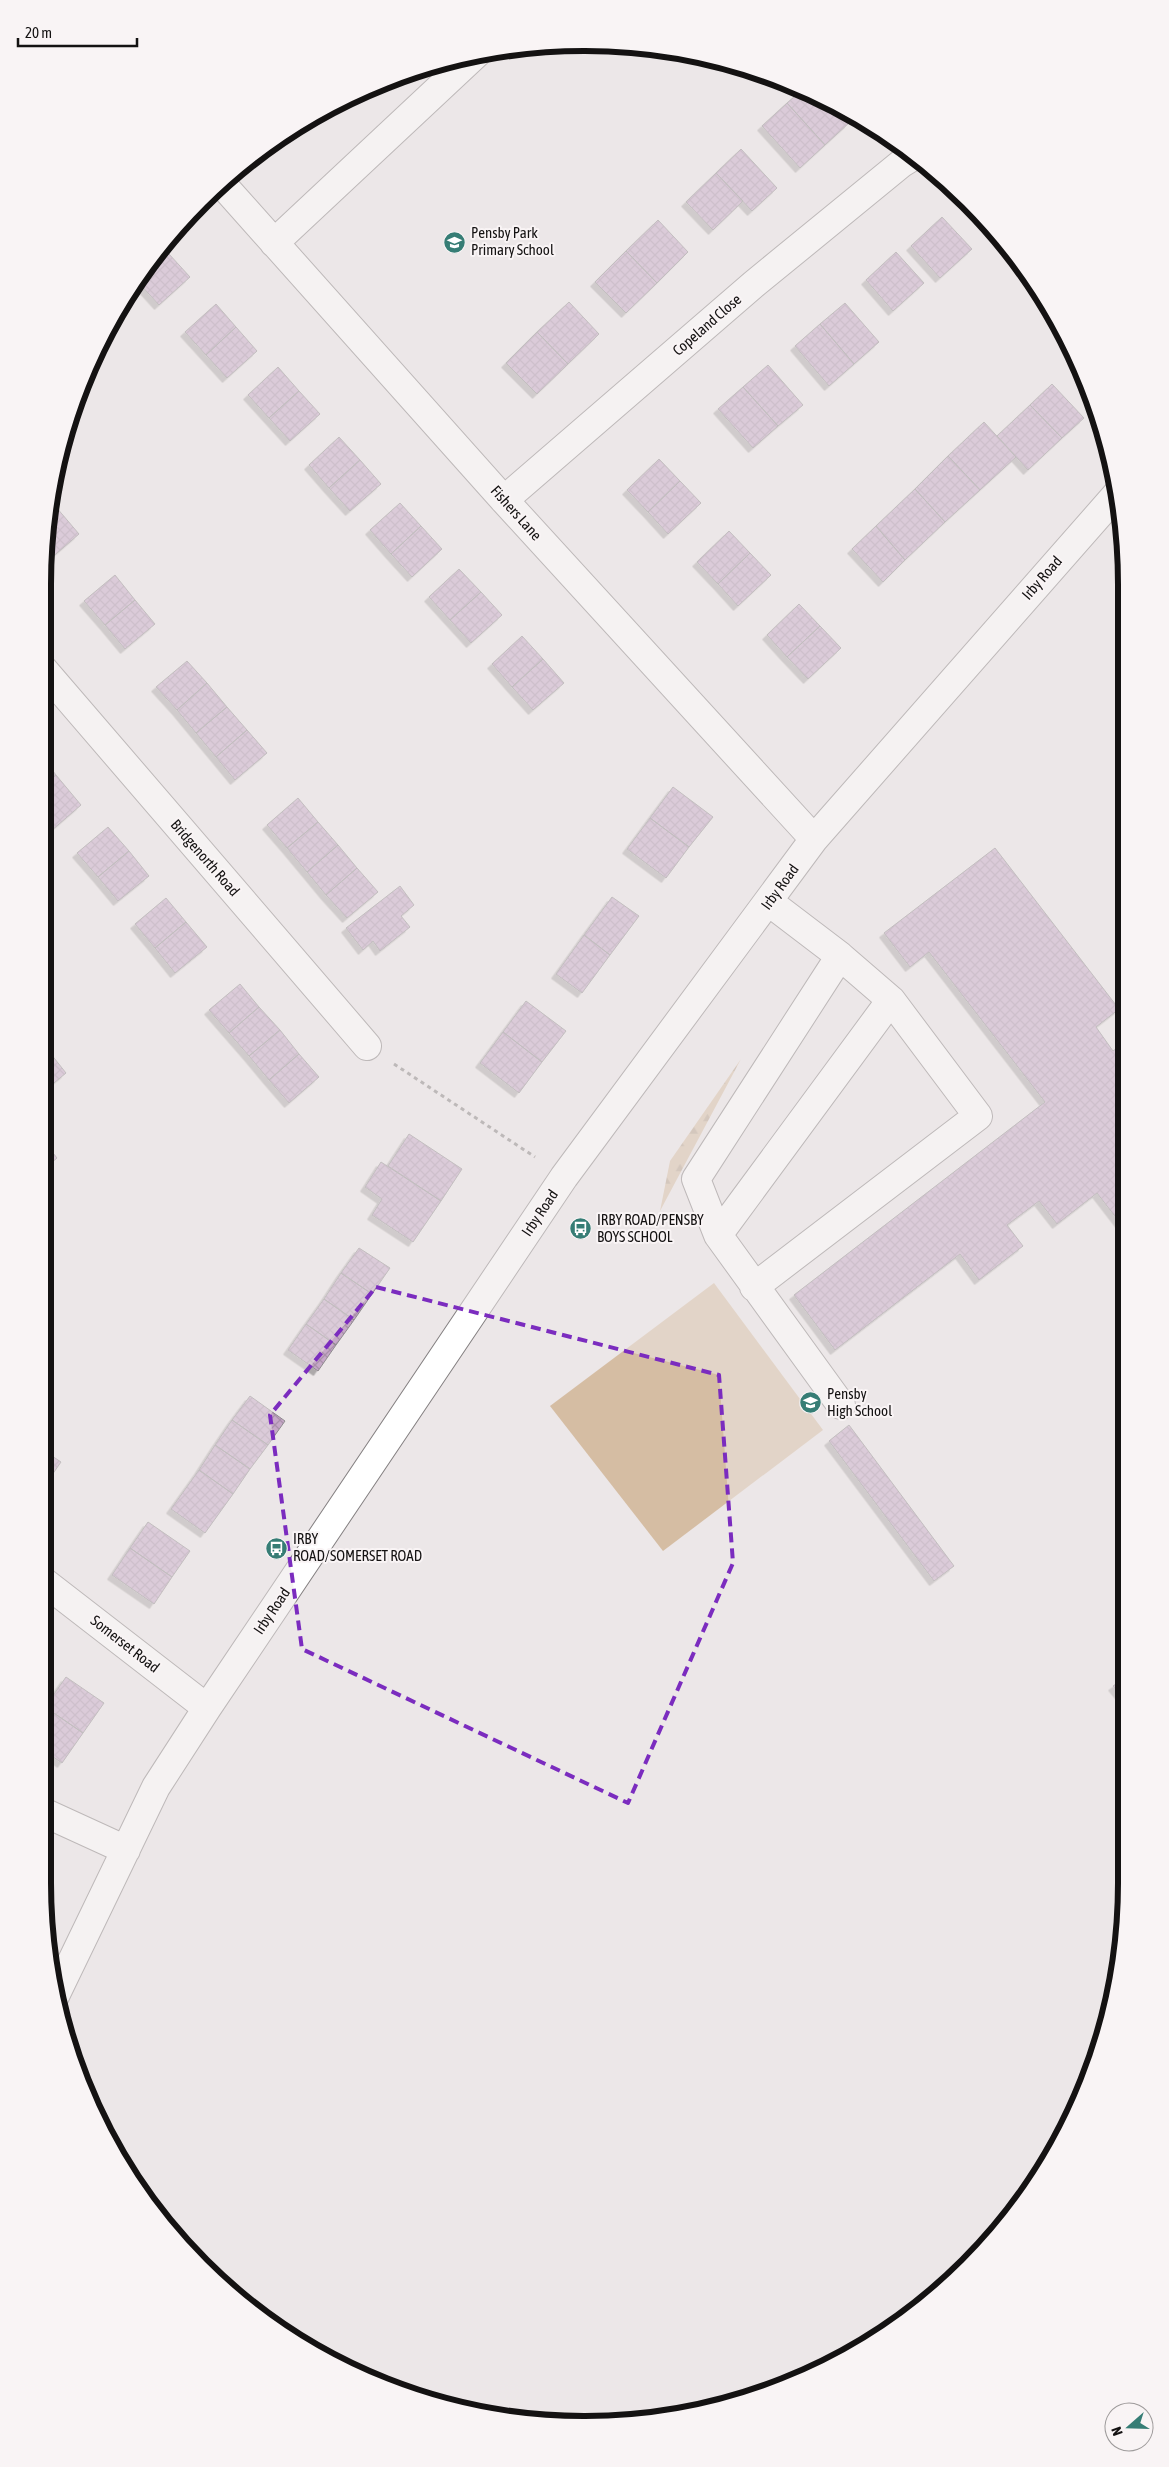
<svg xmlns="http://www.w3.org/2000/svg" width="1169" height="2467" font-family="'Asap Condensed',sans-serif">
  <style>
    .forest { fill: url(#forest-firs) }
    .green { fill: #d5bda3 }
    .building { fill: url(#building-cross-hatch); stroke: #8f8c8f; filter: url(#shadow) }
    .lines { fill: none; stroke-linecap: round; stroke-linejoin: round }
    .minor-casing { stroke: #858182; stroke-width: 30 }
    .path { stroke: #848081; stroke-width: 3; stroke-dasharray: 4 4; stroke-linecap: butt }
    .minor { stroke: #fff; stroke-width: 28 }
    .marked { fill: none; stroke: #7b2cbf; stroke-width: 4; stroke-dasharray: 10 6; stroke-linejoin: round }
    .labels { text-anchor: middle; stroke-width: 4; stroke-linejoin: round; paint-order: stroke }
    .poi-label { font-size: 15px; fill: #141212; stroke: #f9f4f5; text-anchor: start }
    .street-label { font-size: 15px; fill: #141212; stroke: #f9f4f5 }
    .rim { fill: none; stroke: #141212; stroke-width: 6 }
  </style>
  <defs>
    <pattern id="forest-firs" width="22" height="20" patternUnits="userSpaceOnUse" patternTransform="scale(1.25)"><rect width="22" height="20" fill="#d5bda3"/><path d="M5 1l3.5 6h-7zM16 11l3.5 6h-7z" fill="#b6a18b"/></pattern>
    <pattern id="building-cross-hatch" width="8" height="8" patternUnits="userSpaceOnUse" patternTransform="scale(1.25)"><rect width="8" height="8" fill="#c6a8c7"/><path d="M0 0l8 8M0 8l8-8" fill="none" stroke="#a990aa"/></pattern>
    <filter id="shadow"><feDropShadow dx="-4.5" dy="4.5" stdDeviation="0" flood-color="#0004"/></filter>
  </defs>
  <rect width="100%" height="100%" fill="#ece7e8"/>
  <path class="forest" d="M741,1059l-81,152 10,-50z"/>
  <path class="green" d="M714,1283l109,147 -160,121 -113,-145z"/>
  <path class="building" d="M802,90l36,20 11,13 -24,22 -38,-42z
    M787,103l38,42 -25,23 -38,-42z
    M741,149l36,39 -25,23 -36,-38z
    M716,173l27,28 -30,29 -27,-28z
    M942,217l30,32 -32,29 -29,-32z
    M658,220l30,32 -31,31 -31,-32z
    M163,248l6,6 -31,28 -1,-2z
    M626,251l31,32 -31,30 -31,-31z
    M896,252l28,31 -31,28 -27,-31z
    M169,254l21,23 -31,28 -21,-23z
    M569,302l30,32 -31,30 -31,-32z
    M845,303l34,39 -25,22 -34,-40z
    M216,304l20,23 -30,28 -21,-23z
    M820,324l34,40 -25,22 -34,-40z
    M236,327l21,24 -30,27 -21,-23z
    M537,332l31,32 -31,30 -31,-31z
    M768,365l35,40 -25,21 -35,-39z
    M278,367l21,24 -30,27 -21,-23z
    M1052,384l32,34 -22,20 -32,-33z
    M743,387l35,39 -25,22 -35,-39z
    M299,391l21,23 -30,27 -21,-23z
    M1030,405l32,33 -34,32 -31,-34z
    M984,422l32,35 -36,33 -32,-34z
    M339,437l21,23 -31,28 -20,-23z
    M948,456l32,34 -35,32 -30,-33z
    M659,459l21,22 -32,31 -21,-22z
    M360,460l21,24 -31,27 -21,-23z
    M680,481l21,22 -33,31 -20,-22z
    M915,489l30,33 -40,38 -29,-34z
    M51,501l5,6 -6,5z
    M400,503l21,23 -30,28 -21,-24z
    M56,507l23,27 -30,26 -4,-4 5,-44z
    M421,526l21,23 -30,28 -21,-23z
    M876,526l29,34 -22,22 -31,-33z
    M729,531l21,22 -32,31 -21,-22z
    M750,553l21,22 -33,31 -20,-22z
    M459,569l22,23 -31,28 -21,-23z
    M115,575l20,25 -30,25 -21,-24z
    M481,592l21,23 -31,28 -21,-23z
    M135,600l20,24 -30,25 -20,-24z
    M799,604l21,22 -33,31 -20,-22z
    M820,626l21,22 -33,31 -21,-22z
    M522,636l21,23 -31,28 -20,-23z
    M543,659l21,24 -31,27 -21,-23z
    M187,661l20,22 -30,27 -21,-23z
    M207,683l20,24 -31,26 -19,-23z
    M227,707l20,23 -31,27 -20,-24z
    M247,730l20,23 -32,27 -19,-23z
    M43,758l13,17 -13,11z
    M56,775l25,30 -30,26 -8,-10v-35z
    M673,787l40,30 -24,30 -39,-29z
    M298,798l20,24 -31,26 -20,-23z
    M650,818l39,29 -23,31 -39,-29z
    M318,822l20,23 -31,27 -20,-24z
    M108,827l21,24 -31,26 -21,-24z
    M338,845l19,23 -31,27 -19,-23z
    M995,848l124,161 -23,18 17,24 11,-8v185l-27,-35 -40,31 -18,-23 -32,24 16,21 -44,34 -19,-26 -125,96 -41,-55 251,-193 -116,-150 -19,15 -26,-34z
    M129,851l20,25 -31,25 -20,-24z
    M357,868l21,24 -31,26 -21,-23z
    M400,886l14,19 -13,11 9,11 -30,24 -7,-10 -10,9 -17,-22z
    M612,897l27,19 -29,39 -26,-20z
    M166,898l20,24 -31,26 -20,-24z
    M186,922l21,25 -32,26 -20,-25z
    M584,935l26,20 -28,38 -26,-19z
    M240,984l19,23 -30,26 -20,-23z
    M526,1001l40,30 -24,31 -39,-30z
    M259,1007l21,23 -31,26 -20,-23z
    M280,1030l19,24 -30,26 -20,-24z
    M503,1032l39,30 -23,31 -39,-30z
    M43,1044l23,29 -23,19z
    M299,1054l20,23 -30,26 -20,-23z
    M409,1134l53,35 -21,32 -53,-35z
    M43,1140l14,18 -14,12z
    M381,1162l60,39 -28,41 -41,-27 10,-16 -17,-12z
    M359,1248l31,20 -18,26 -31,-21z
    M341,1273l31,21 -18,26 -30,-21z
    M324,1299l30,21 -18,25 -30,-21z
    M306,1324l30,21 -18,26 -30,-21z
    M250,1396l35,25 -17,24 -36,-25z
    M232,1420l36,25 -18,24 -35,-24z
    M849,1425l105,141 -20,15 -105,-140z
    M215,1445l35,24 -17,25 -34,-24z
    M43,1450l18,12 -18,26z
    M199,1470l34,24 -28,39 -34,-24z
    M148,1522l42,29 -18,26 -42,-29z
    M130,1548l42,29 -18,27 -42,-29z
    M66,1677l38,26 -21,30 -38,-26z
    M1126,1677v25l-13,-16z
    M45,1707l38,26 -21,30 -19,-13v-40z"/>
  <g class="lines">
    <defs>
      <path id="minor" d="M222,184l282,316 310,339
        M274,243l203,-190
        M504,500l250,-216 148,-121 13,-8
        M43,669l324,377
        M769,902l71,54 -144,223 22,56 123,170
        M718,1235l173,-235
        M754,1287l224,-171 -87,-116 -51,-44
        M43,1581l164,127
        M43,1812l83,38
        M55,1996l101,-209 51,-79 357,-531 250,-338 303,-345"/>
    </defs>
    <use href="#minor" class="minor-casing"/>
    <path class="path" d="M394,1064l141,93"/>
    <use href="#minor" class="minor"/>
  </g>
  <path d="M0 0H1169V2467H0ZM376,1287l343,88 14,188 -105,240 -326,-154 -32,-234z" fill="#ece7e8" fill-opacity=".55" fill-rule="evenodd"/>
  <path class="marked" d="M376,1287l343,88 14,188 -105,240 -326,-154 -32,-234z"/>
  <defs>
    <symbol id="school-disc" viewBox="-11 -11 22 22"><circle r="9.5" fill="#367d75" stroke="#f9f4f5"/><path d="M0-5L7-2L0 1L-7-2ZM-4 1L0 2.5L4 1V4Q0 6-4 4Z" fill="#fff"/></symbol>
    <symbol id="bus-disc" viewBox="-11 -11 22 22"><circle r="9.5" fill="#367d75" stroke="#f9f4f5"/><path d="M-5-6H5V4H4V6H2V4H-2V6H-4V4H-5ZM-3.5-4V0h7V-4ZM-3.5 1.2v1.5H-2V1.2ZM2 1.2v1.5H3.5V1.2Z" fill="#fff"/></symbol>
  </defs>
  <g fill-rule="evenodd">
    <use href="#school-disc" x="442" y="230" width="25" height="25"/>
    <use href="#bus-disc" x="568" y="1216" width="25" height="25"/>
    <use href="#school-disc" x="798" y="1390" width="25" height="25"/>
    <use href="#bus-disc" x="264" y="1536" width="25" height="25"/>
  </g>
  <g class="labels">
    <g class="poi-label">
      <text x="471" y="238">Pensby Park<tspan x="471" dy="17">Primary School</tspan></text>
      <text x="597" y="1225">IRBY ROAD/PENSBY<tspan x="597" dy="17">BOYS SCHOOL</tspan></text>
      <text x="827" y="1399">Pensby<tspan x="827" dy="17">High School</tspan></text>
      <text x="293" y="1544">IRBY<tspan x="293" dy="17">ROAD/SOMERSET ROAD</tspan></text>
    </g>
    <g class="street-label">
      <text transform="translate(707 325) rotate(-41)" y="5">Copeland Close</text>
      <text transform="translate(516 513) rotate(48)" y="5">Fishers Lane</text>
      <text transform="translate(1042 578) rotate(-49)" y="5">Irby Road</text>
      <text transform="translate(205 858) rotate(49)" y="5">Bridgenorth Road</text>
      <text transform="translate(780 887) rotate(-54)" y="5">Irby Road</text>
      <text transform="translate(540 1213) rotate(-56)" y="5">Irby Road</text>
      <text transform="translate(272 1611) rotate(-56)" y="5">Irby Road</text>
      <text transform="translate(125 1644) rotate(38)" y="5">Somerset Road</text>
    </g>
  </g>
  <path d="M0 0H1169V2467H0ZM584 51H585A533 533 0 0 1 1118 584V1883A533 533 0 0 1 585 2416H584A533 533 0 0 1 51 1883V584A533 533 0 0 1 584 51Z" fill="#f9f4f5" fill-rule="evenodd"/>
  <path class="rim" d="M584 51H585A533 533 0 0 1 1118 584V1883A533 533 0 0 1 585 2416H584A533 533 0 0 1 51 1883V584A533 533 0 0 1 584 51Z"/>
  <g transform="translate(1129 2427) rotate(250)"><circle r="24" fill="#f9f4f5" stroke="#9d9a9a"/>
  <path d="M0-4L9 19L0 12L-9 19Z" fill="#367d75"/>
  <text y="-8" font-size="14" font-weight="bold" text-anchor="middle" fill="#141212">N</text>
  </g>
  <path d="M18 38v8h119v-8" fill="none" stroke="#141212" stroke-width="2.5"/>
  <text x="25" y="38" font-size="15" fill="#141212" stroke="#f9f4f5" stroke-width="4" paint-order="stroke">20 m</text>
</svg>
